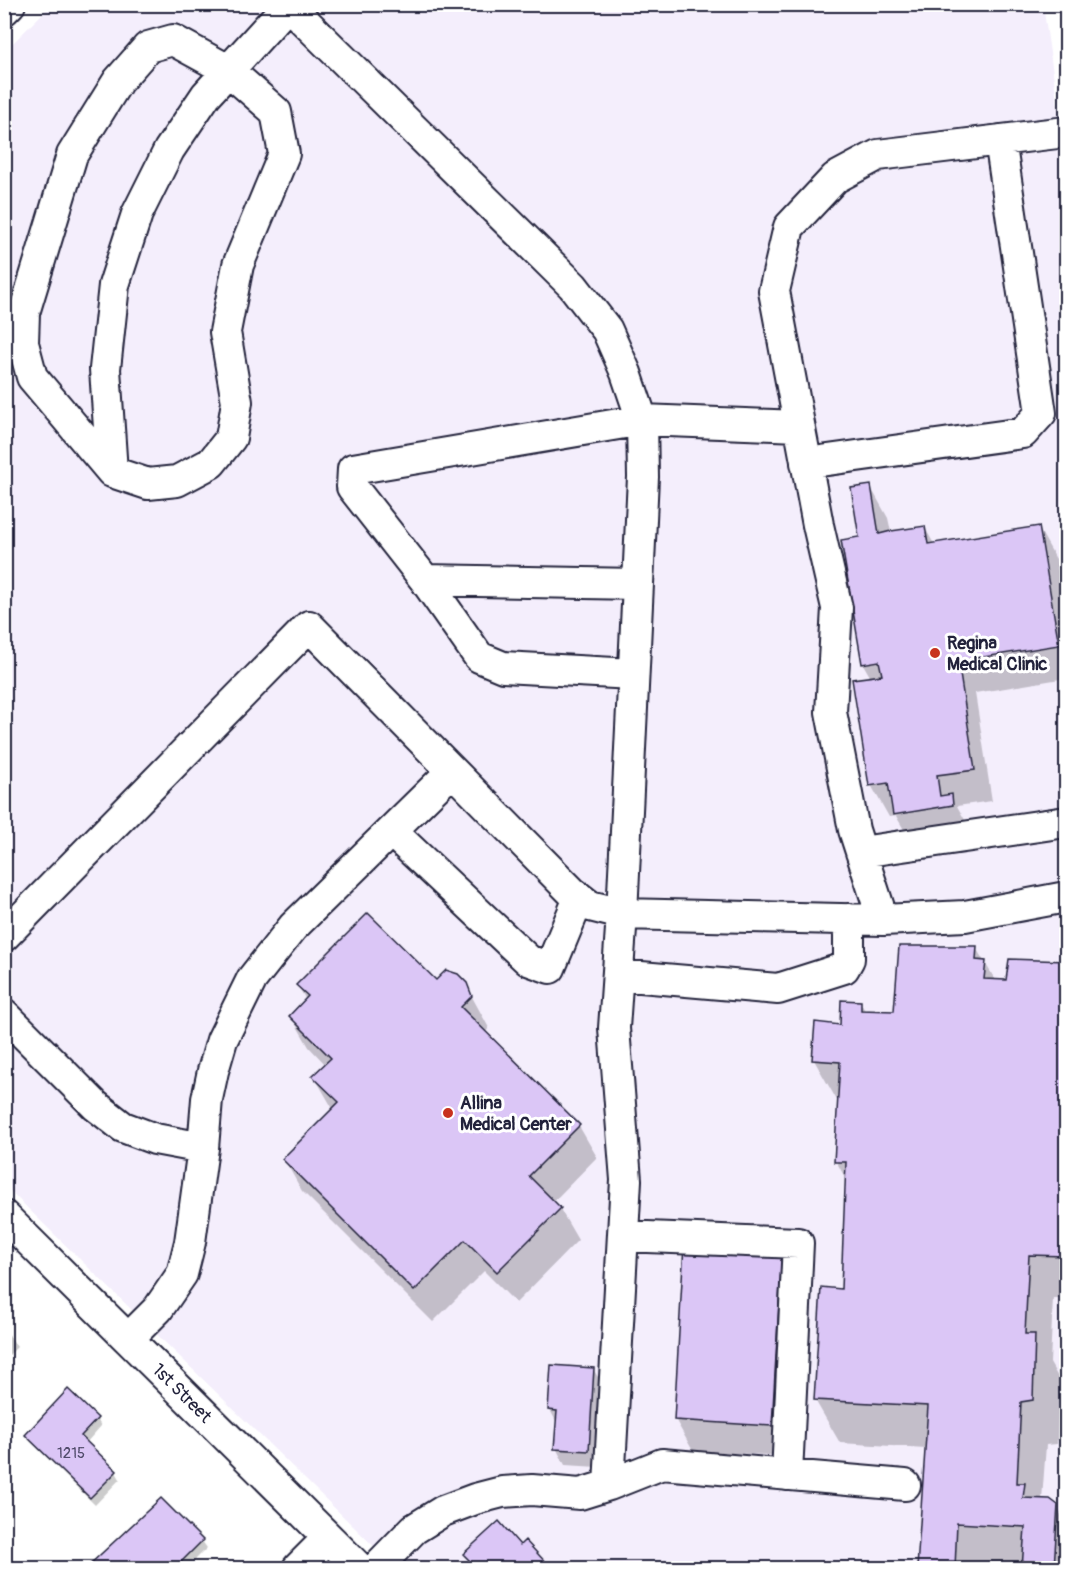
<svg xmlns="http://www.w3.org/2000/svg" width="1071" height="1573" font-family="Pangolin,sans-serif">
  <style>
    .built { fill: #f4eefc }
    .shadow { fill: #0003 }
    .building { fill: #dbc6f6; stroke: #22223b; stroke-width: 1.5 }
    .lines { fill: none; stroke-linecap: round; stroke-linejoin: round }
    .minor-casing { stroke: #22223b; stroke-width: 34 }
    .minor { stroke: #fff; stroke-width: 30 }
    .poi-dot { fill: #c8321e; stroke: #fff; stroke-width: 2 }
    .labels { text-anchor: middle; stroke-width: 6; stroke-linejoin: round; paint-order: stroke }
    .number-label { font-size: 15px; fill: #504b6a }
    .poi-label { font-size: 18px; font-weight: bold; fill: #22223b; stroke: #fff; text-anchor: start }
    .street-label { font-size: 18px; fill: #22223b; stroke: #fff }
  </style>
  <rect width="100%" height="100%" fill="#fff"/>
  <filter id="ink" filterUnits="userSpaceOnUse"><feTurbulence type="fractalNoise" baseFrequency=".0167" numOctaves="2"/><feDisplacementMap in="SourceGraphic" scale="12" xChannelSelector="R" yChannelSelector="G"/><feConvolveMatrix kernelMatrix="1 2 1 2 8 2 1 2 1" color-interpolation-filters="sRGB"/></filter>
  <g filter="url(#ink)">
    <path class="built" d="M52,4l991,1 23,156v1407h-670l-391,-382 -1,-1134z"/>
    <path class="shadow" d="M870,486l18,32 3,14 34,-4 9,16 104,-17 18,32 10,61v58l-91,15 17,108 -35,5 12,21 -56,18 -17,-29 -7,1 -18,-32v-107l-8,-14 -2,-126z
      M976,948l20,33 12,1 2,-21 56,1v336h-13l-3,65 9,16 -2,65 -11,1 -4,55 14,6 10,17v45l-85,-2v2h-63l8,-120 -86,-5 -25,-43 27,-109 5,-110 -11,-20 3,-57 -25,-44 46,-58 6,10h30z
      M436,982l29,2 24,44 -4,5 94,93 18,31 -44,45 7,7 18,31 -62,63 -32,-32 -51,51 -131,-131 -18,-32 49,-50 -19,-33 12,-11 -17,-18 -18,-31 15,-16 -8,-14z
      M781,1252l19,31 -10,173 -97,-5 -18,-32z
      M4,1327l13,20 -13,13z
      M593,1369l10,16 -5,82 -33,-2 -9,-17 1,-25 -7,-13z
      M97,1419l4,7 -15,17 30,29 4,7 -25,26 -64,-63 -5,-7z
      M160,1500l42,41 5,7 -20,20h-99z
      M525,1542l24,26h-76l-8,-14 55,-7z"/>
    <path class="building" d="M871,485l8,49 12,-3 34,-5 3,18 111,-18 20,119 -101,16 17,109 -38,5 3,21 12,-2 1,11 -60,10 -5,-32 -19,3 -17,-107 30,-4 -3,-14 -17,3 -21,-124 18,-3 -8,-49z
      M368,913l68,67 10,-10 12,4 9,9 5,13 -11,11 119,118 -51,51 32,32 -64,64 -32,-32 -51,51 -132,-132 57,-57 -27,-26 19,-18 -42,-42 19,-20 -12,-11z
      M899,946h78l-1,14 10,1 -2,18 22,1 3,-21 57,2v295l-37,-1 -4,79h10l-2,66 -12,2 -4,81h8l-2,15 27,1 8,6 -4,63h-32l3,-41 -68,-4 -2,45h-38l11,-162 -114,-6 7,-113 20,2 5,-127h-12l6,-100 -28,-2 3,-38 25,3 1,-25 20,1v9l33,1z
      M684,1245l98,5 -10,176 -98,-6z
      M551,1365l43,3 -5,83 -35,-2 3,-38 -9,-1z
      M68,1389l30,29 -17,18 36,35 -27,27 -65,-63z
      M161,1498l42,42 -28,28h-10l-4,-3 -4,3h-71z
      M499,1521l21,24 5,-5 26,28h-74l-14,-14z"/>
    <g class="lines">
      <defs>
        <path id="minor" d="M287,4l286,282 34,44 19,43 16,47 1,57 -5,107 -16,330 -8,114 12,152 -17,305
          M4,10l6,-6
          M173,40l55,30 48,42 8,42 -46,111 -13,67 12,70 -6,36 -20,25 -34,18 -29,3 -36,-12 -80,-95 -9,-34 1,-30 48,-158 46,-74 30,-34z
          M806,463l217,-30 18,-20 -41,-273
          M112,472l-7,-103 9,-84 23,-71 32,-64 37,-55 82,-90
          M425,580l54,77 24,10 130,7
          M638,584l-213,-4 -73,-93 1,-18 289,-49 157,6
          M391,831l137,129 22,8 29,-70
          M861,852l205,-30
          M883,920l-29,-90 -23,-118 6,-104 -19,-83 -44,-234 15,-64 46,-49 43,-23 188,-23
          M4,936l305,-310 263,266 18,14 32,8 261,6 82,-4 101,-19
          M618,975l160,14 66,-21 5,-9v-40
          M4,1014l92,92 27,21 32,12 48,9
          M4,1216l355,352
          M623,1236l175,7 -11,232
          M128,1339l30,-30 24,-35 8,-32 13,-94 4,-49 6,-28 9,-31 30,-61 41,-52 159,-156
          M298,1568l30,-30
          M376,1568l38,-39 29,-18 32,-12 27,-7 30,-2 48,4 29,-9 53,-21 243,21"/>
      </defs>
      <use href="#minor" class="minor-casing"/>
      <use href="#minor" class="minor"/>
    </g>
  </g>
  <g class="poi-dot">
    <circle cx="935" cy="653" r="6"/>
    <circle cx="448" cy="1113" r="6"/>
  </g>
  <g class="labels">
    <g class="number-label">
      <text x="71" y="1458">1215</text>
    </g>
    <g class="poi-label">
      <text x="947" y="649">Regina<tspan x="947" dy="21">Medical Clinic</tspan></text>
      <text x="460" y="1109">Allina<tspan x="460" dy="21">Medical Center</tspan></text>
    </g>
    <g class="street-label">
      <text transform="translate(182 1393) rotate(45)" y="6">1st Street</text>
    </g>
  </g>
  <rect width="1071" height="1573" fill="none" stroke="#fff" stroke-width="24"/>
  <rect x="12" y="12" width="1047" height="1549" fill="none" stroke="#22223b" stroke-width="2" filter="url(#ink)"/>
</svg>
